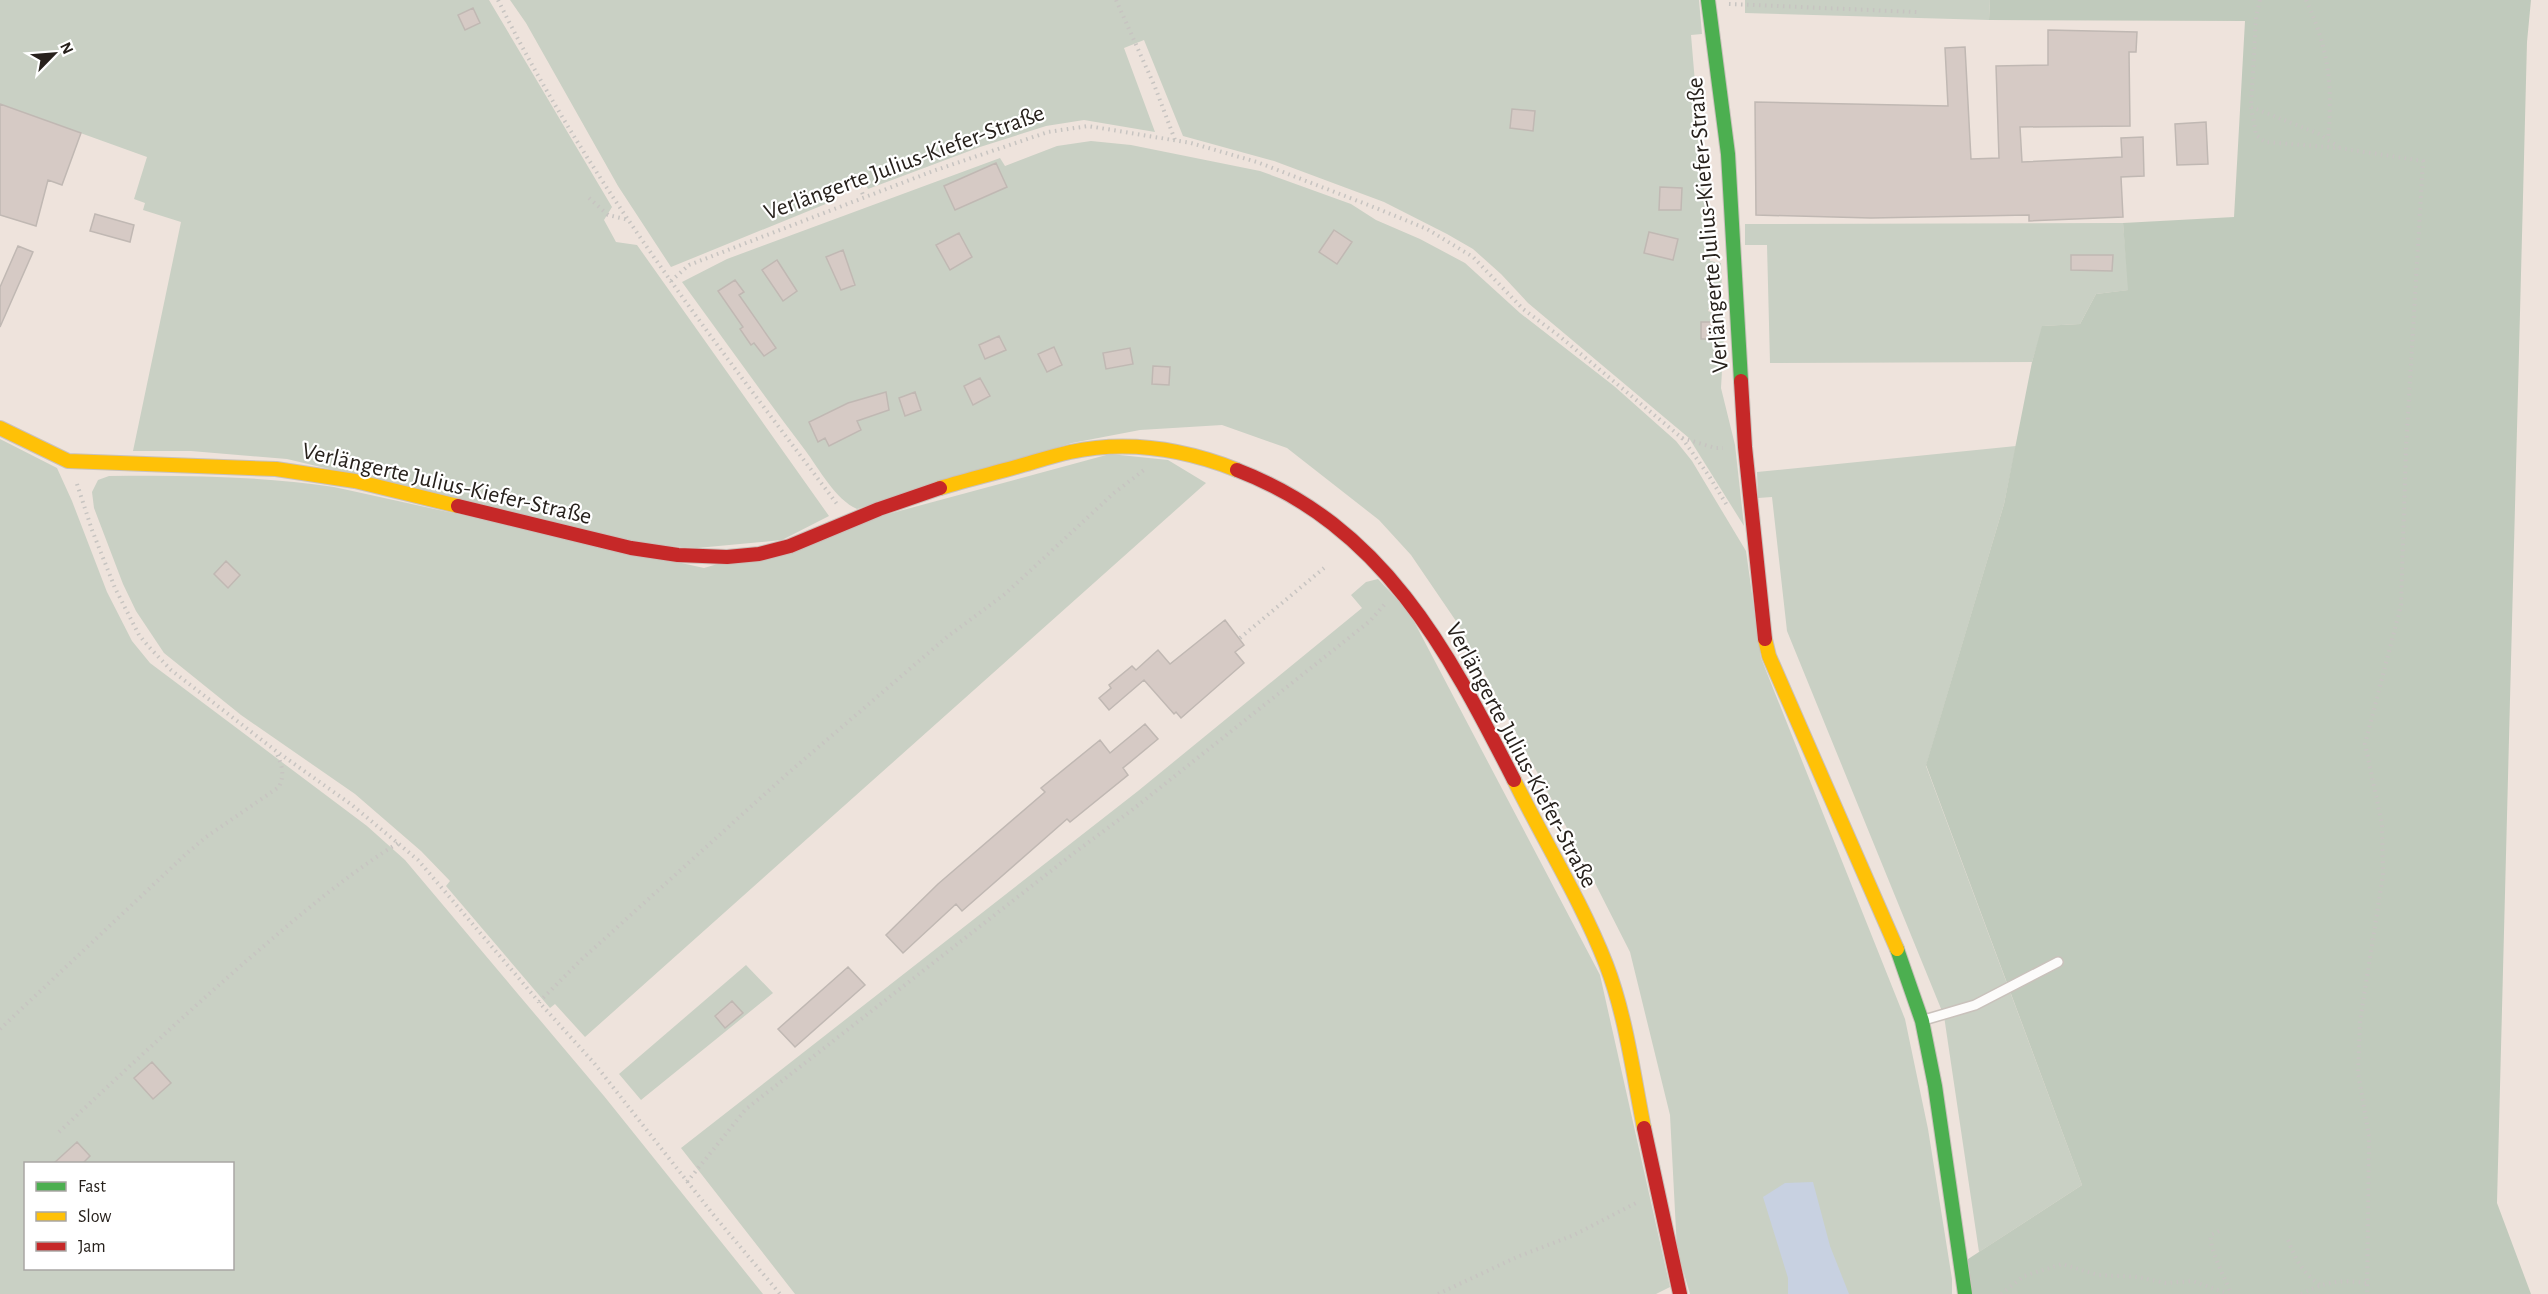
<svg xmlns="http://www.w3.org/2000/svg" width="2548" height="1294" font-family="'Alegreya Sans',sans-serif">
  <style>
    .green { fill: #c9d0c4; fill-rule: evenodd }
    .forest { fill: #c0cabc }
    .water { fill: #c8d1e1 }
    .building { fill: #d6cac5; stroke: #c0b8b3; stroke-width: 1.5 }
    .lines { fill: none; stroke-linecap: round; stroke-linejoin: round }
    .lane-casing { stroke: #c9c1bb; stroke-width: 12 }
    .fast-casing { stroke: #c9c1bb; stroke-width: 16 }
    .slow-casing { stroke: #c9c1bb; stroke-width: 16 }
    .jam-casing { stroke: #c9c1bb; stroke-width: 16 }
    .path { stroke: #c7c4c1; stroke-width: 4; stroke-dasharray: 1.5 4.5; stroke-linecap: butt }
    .lane { stroke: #fcfbfa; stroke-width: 9 }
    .fast { stroke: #4caf50; stroke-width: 14 }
    .slow { stroke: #ffc107; stroke-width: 14 }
    .jam { stroke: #c62828; stroke-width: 14 }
    .labels { text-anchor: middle; stroke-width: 4.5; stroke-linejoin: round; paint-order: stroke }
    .street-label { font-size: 24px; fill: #27211c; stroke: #fff }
  </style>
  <rect width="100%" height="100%" fill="#eee3dc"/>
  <path class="green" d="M0,0h489l123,207 -8,13 12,22 21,3 192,271 -47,24 -85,8 -47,-3 -363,-86 -96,-8h-58l48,-229 -38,-12 2,-7 -11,-4 13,-42 -147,-53z
    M510,0h1189l3,34 -11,1 19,226 11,2 1,30 -7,-1 -7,19 17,7 -4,70 14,57 9,81 -55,-88 -161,-135 -27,-29 -28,-25 -26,-15 -63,-32 -110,-41 -91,-25 -39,-96 -20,8 31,84 -71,-12 -38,6 -66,21 -112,42 -7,-15 -34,12 6,15 -162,66 -53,-81 -92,-163z
    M1745,0h245l-1,20 -244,-7z
    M1091,141l40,4 129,26 91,33 25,16 44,19 45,24 55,50 94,73 62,55 16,20 54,90 15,107 144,361 23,110 24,150v15h-262l-13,-44 -7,-135 -40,-163 -61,-120 -111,-208 -47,-69 -32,-35 -92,-72 -65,-23 -82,5 -68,13 -215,66c-21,-9 -38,-40 -52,-59 -42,-55 -82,-112 -123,-168l45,-23 273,-101 5,8 52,-20z
    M2123,223l6,67 -33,4 -16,30 -37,2 -11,36 -262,1 -3,-118h-22v-21z
    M0,439l57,29 15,33 35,91 25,49 18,22 217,163 38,34 199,236 159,198h-763zM26,1164h206v104h-206z
    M2016,446l-12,58 -78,262 156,419 -103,67 -35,-236 -157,-385 -15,-134 -14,1 -1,-26z
    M1110,454l58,6 38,23 -621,554 -30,-33 -5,4 -104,-122 4,-5 -29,-30 -66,-57 -114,-79 -77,-62 -28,-42 -13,-27 -29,-76 -2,-16 6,-12 11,-4c77,-1 149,0 225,11l370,81 177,-52z
    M1378,579l31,33 191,363 70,312 -14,7h-861l-114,-146 457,-357 224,-183 -11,-13 15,-13z
    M746,965l27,28 -132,107 -22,-26z"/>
  <path class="forest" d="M1990,0h541l-4,42 -30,1161 34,91h-560l-6,-33 117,-76 -156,-420 78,-261 28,-142 10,-36 38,-2 16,-30 32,-4 -5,-67 111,-6 11,-196 -256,-1z"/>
  <path class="water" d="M1813,1182l17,64 19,48h-61v-16l-25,-81 22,-14z"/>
  <path class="building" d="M473,8l7,15 -15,7 -7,-15z
    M2048,30l89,2 -1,20h-7l1,74 -110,1 2,35 100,-5 -1,-19 22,-1 1,39 -23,1 2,40 -94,4v-6l-158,3 -115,-3 -1,-113 193,4 -3,-58 20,-1 6,112 28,-1 -3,-92 52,-1z
    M0,104l81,29 -19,52 -14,-5 -12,46 -36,-11z
    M1512,109l23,2 -2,20 -23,-3z
    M2206,122l2,42 -31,1 -2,-41z
    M996,163l11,24 -52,23 -11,-24z
    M1660,187l22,1 -1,22h-22z
    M95,214l39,11 -4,17 -40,-11z
    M1334,230l18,12 -15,22 -18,-12z
    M1649,232l29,7 -5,21 -29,-7z
    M959,233l13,24 -22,13 -14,-25z
    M18,246l15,6 -33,75v-40z
    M843,250l12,35 -14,5 -15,-33z
    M2071,255h42l-1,16 -41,-1z
    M777,260l20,31 -14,10 -21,-31z
    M735,280l9,12 -5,3 37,53 -12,8 -10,-13 -3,2 -11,-16 3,-2 -25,-36z
    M1701,322h18l-1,17h-17z
    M999,336l7,14 -21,9 -6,-14z
    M1054,347l8,18 -15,7 -9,-18z
    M1130,348l3,16 -27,5 -3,-16z
    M1153,366l17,1 -1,18 -17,-1z
    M980,378l10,18 -17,9 -9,-19z
    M886,392l3,18 -32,11 4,9 -32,16 -4,-8 -7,4 -9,-20 39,-19z
    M915,392l6,18 -16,6 -6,-18z
    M226,561l14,14 -12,13 -14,-14z
    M1225,620l19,25 -9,7 9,11 -63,55 -5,-6 -2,2 -30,-34 -35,30 -10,-12 12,-10 -2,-3 23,-19 4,4 22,-20 12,14z
    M1145,724l13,15 -35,29 5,7 -58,47 -3,-3 -105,92 -6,-7 -53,49 -17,-18 52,-51 107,-92 -4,-4 59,-48 10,13z
    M848,967l17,18 -70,62 -17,-18z
    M732,1001l11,12 -18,15 -10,-12z
    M152,1062l19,21 -18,16 -19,-21z
    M77,1142l13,14 -8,8h-29z"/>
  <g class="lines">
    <defs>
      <path id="lane" d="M1924,1020l51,-15 83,-43"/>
      <path id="fast" d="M1708,0l20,154 13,227
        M1897,949l25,72 13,65 30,208"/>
      <path id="slow" d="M0,428l68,33 208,8 79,12 103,25
        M940,488c26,-8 51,-14 76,-21 18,-5 36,-11 54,-15 57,-12 114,-3 167,18
        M1765,639l4,17 128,293
        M1514,780c30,61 67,120 92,184 20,52 27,109 38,164"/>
      <path id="jam" d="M1741,381l4,66 20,192
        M1237,470c146,56 210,179 277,310
        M458,506l173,42 47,7 49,2 32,-3 31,-8 89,-37 61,-21
        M1644,1128l36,166"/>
    </defs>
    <use href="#lane" class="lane-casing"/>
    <use href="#fast" class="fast-casing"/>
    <use href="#slow" class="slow-casing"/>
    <use href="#jam" class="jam-casing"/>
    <path class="path" d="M498,0c90,182 218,343 339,504
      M1116,0l39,87 20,53
      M2260,0l-4,17 -5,90 5,28 9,7 74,6 84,13 -17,287 -5,157 -36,139 17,80 1,51 -23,146 -2,52 11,63 -2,158
      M2306,0c23,50 27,85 22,140l11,7
      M1729,4l188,8
      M2251,107l66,26 10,6
      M855,176l9,21
      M589,198l19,17 21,5
      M671,281l18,-16 244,-94 115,-39 40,-6 103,17 66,19 119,46 51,21 46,28 50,52 35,26 124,103 27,38 19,31
      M1682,438l33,10h8
      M77,484l15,46 23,58 24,47 10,12 22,23 105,81 76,54 66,55 121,142 55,61 122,155 64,76
      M1240,638l84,-70
      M539,1002l43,-43 205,-185 160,-137 58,-43 109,-101 30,-23
      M0,1029l186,-175 20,-17 73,-50c6,-13 3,-22 -3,-35
      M59,1132c61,-57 122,-114 185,-169 50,-43 98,-85 154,-120
      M687,1182l59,-73 328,-256 58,-43 238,-189 15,-17
      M2219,1231l-8,4c-3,13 15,44 20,59
      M2288,1240c7,19 15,33 32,45
      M1438,1294l79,-37 57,-22 64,-33
      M2001,1294l23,-18 38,-12 36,11 40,2 28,6 27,-2 36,13
      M2301,1294c25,-12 37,-15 65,-11"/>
    <use href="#lane" class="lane"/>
    <use href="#fast" class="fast"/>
    <use href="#slow" class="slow"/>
    <use href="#jam" class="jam"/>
  </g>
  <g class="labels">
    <g class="street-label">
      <text transform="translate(904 162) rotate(-20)" y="8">Verlängerte Julius-Kiefer-Straße</text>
      <text transform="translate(1707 225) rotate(-95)" y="8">Verlängerte Julius-Kiefer-Straße</text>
      <text transform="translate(447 483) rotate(13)" y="8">Verlängerte Julius-Kiefer-Straße</text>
      <text transform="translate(1522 755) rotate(62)" y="8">Verlängerte Julius-Kiefer-Straße</text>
    </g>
  </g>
  <rect x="24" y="1162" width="210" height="108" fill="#ffffff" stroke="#a9a6a4" stroke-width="1.5"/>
  <rect x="36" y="1182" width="30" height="9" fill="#4caf50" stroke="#a9a6a4" stroke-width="1.5"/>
  <text x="78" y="1192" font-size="18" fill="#27211c">Fast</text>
  <rect x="36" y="1212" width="30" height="9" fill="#ffc107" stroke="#a9a6a4" stroke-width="1.5"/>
  <text x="78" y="1222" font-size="18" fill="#27211c">Slow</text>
  <rect x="36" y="1242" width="30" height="9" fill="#c62828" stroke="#a9a6a4" stroke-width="1.5"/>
  <text x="78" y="1252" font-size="18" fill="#27211c">Jam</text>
  <g transform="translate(54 54) rotate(65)" stroke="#ffffff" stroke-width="4.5" paint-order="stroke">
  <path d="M0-4.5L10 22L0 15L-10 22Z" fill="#27211c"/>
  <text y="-9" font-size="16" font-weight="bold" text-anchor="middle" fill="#27211c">N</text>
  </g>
</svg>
